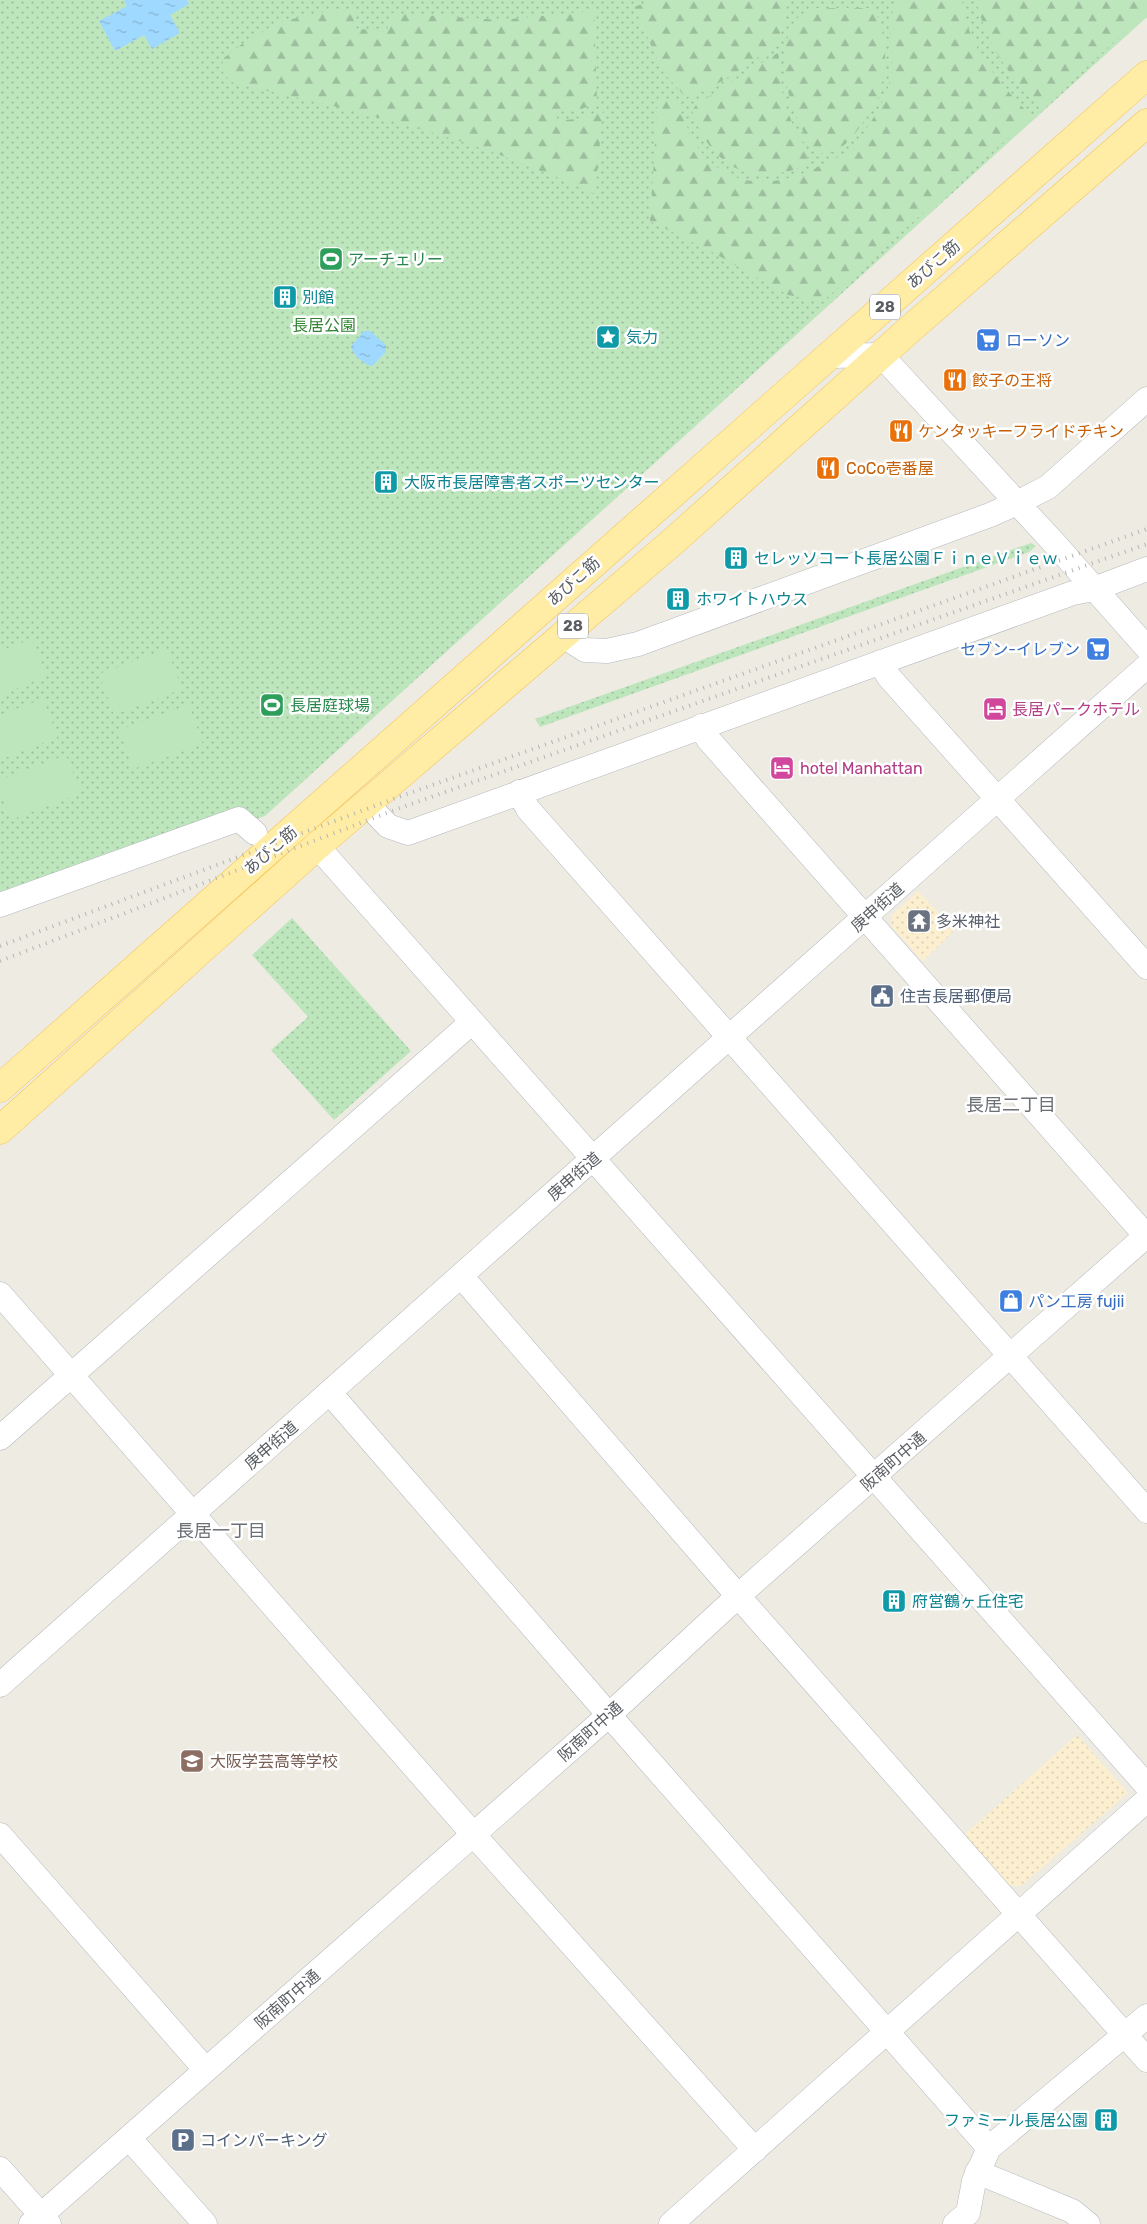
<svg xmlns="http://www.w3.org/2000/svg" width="1147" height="2224" font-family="Rubik,'Noto Sans JP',sans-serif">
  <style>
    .grass { fill: url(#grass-dots) }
    .forest { fill: url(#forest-firs) }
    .sand { fill: url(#sand-dots) }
    .pitch { fill: #bee6bd }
    .water { fill: url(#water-ripples) }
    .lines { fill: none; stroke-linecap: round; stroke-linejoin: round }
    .minor-casing { stroke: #b4b8bd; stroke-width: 25 }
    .major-casing { stroke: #f6c252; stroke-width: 29 }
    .minor { stroke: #fff; stroke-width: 24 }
    .major { stroke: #ffeda5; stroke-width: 28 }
    .rail { stroke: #b3b4b4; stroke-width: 4; stroke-dasharray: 1 6; stroke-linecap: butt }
    .labels { text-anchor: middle; stroke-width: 5; stroke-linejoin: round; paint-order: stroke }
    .shield { fill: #fff; stroke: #8c8e92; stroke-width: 1 }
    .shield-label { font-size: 15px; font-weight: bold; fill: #5a5e63 }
    .leisure-label { font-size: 16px; fill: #27864d; stroke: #fff; text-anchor: start }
    .street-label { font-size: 16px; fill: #5a5e63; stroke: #fff }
    .culture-label { font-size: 16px; fill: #0d838f; stroke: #fff; text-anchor: start }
    .park-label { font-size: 16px; fill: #318431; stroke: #fff }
    .shop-label { font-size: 16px; fill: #366cbe; stroke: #fff; text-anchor: start }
    .food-label { font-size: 16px; fill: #c56008; stroke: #fff; text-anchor: start }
    .hotel-label { font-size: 16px; fill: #b23c85; stroke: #fff; text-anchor: start }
    .worship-label { font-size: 16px; fill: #5b616d; stroke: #fff; text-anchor: start }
    .service-label { font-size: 16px; fill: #4e5e75; stroke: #fff; text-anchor: start }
    .education-label { font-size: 16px; fill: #785e54; stroke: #fff; text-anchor: start }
    .neighbourhood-label { font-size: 18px; fill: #6b7075; stroke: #fff }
  </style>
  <defs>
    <pattern id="grass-dots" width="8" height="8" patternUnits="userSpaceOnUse" patternTransform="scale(1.25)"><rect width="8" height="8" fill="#bee6bd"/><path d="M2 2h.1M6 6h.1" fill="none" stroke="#9dbe9d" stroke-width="1.8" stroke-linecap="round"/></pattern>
    <pattern id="forest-firs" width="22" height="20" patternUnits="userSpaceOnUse" patternTransform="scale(1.25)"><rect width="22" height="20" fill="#bee6bd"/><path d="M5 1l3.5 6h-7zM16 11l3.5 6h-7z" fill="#9dbe9d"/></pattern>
    <pattern id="sand-dots" width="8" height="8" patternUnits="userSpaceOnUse" patternTransform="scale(1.25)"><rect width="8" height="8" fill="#fbefcf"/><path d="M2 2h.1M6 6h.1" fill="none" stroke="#d9cfb4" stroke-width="1.8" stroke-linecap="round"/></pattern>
    <pattern id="water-ripples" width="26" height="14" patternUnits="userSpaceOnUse" patternTransform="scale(1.25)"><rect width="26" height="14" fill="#a0d9ff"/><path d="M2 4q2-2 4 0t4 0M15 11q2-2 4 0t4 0" fill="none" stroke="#85b3d2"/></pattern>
  </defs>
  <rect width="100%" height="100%" fill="#eeebe2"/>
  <path class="grass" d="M0,0h1147v17l-882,799 -265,91z
    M1031,543l5,3 -7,6 -489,175 -5,-8z
    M292,918l119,133 -77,69 -63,-70 37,-33 -56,-62z"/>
  <path class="forest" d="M654,0h133c-1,14 -2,29 -10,41 -10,13 -73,54 -89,56l-5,-3 -20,-22 -29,-65z
    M902,0h60c2,10 4,20 7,30 12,33 39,62 63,87l-210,185 -34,-7 -76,-43 -62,-31 8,-123 13,1 6,3c9,21 15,43 33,59 33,32 79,22 116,2 8,-4 16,-7 23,-13 11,-9 19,-24 27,-36 8,-14 15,-30 16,-46 2,-26 -11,-50 10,-68z
    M976,0h171v11l-106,99c-31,-33 -55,-66 -65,-110z
    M815,8h57c18,22 14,54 9,80 -3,15 -15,30 -24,43 -8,11 -25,29 -40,20 -7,-4 -12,-15 -15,-22 -15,-31 -27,-73 -8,-106 4,-8 13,-11 21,-15z
    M355,9l-2,19 34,4 3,-19 111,7 93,-9 3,91 -15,7h-25v12l26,-3 20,-8 -8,84c-40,-17 -79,-34 -120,-48 -79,-26 -159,-45 -240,-62l-9,-7 -5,-8 3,-11 18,-14 38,-22 37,-9z
    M779,52c-1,27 4,48 14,73 5,12 16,24 15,36 -7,8 -18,10 -28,12 -43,11 -76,-23 -88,-62l4,-6z"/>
  <path class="sand" d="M918,891l37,39 -32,31 -32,-35 1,-11z
    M1077,1735l51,58 -107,93 -13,-1 -44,-50z"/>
  <path class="pitch" d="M32,639l15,37 -47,19v-44z
    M167,649l15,40 -68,26 -15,-41z
    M43,699l15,38 -58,23v-45z
    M189,705l14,39 -70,25 -14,-39z
    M66,755l15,38 -70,27 -11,-30v-10z"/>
  <path class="water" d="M124,0h63l2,4 -19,11 10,18 -28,16 -8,-14 -29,16 -16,-30 28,-15z
    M364,331h6l16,14v7l-14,14c-8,-1 -20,-12 -21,-20z"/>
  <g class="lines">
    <defs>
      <path id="minor" d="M830,356l51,-1 174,189 92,104
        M562,635l23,15 22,1 31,-7 352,-129 27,-12 31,-16 99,-88
        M880,662l9,15 258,290
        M701,726l7,13 439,498
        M519,792l9,17 619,702
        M366,803l22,23 20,7 665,-240 21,-4 53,-20
        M317,846l830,940
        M0,905l239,-86 16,14
        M461,1276l277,320 409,464
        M0,1294l473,540 282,316
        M330,1393l279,322 380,433
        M0,1438l472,-416
        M0,1685l1147,-1019
        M0,1835l206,235
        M129,2138l76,86
        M0,2169l49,55
        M977,2172l95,39 16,13
        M31,2224l578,-509 129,-119 409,-361
        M671,2224l476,-424
        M955,2224l13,-11 6,-32 15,-33 158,-132"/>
      <path id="major" d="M0,1088l1147,-1013
        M0,1130l317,-284 360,-308 232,-208 238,-207"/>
    </defs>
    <use href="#minor" class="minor-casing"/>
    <use href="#major" class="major-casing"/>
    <use href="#minor" class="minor"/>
    <use href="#major" class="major"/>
    <path class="rail" d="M0,946l396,-148 751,-269
      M0,961l400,-153 747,-264"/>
  </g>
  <defs>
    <symbol id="stadium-square" viewBox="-11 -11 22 22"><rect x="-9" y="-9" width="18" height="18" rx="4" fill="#2e9e5b" stroke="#fff"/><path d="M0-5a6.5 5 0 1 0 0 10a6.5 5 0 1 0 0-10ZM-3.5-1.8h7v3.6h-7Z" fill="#fff"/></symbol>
    <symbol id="building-square" viewBox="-11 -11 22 22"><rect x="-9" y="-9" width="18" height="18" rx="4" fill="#0f9aa8" stroke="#fff"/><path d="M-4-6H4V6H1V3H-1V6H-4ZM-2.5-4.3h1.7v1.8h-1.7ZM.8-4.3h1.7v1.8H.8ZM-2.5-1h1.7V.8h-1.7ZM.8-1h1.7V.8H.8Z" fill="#fff"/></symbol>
    <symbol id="sight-square" viewBox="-11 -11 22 22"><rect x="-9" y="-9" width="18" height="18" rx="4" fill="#0f9aa8" stroke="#fff"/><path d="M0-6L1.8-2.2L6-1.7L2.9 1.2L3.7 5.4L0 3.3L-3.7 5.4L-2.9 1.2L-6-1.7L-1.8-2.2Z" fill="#fff"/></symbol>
    <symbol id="supermarket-square" viewBox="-11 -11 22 22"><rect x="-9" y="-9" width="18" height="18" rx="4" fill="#3f7fe0" stroke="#fff"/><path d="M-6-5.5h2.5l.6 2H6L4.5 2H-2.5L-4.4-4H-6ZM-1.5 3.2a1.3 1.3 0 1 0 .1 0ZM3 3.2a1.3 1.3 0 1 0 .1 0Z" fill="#fff"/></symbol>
    <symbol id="restaurant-square" viewBox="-11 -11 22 22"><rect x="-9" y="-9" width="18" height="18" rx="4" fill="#e8710a" stroke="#fff"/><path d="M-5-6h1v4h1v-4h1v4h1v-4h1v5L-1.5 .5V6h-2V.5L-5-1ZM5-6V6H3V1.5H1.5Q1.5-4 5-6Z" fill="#fff"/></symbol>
    <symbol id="hotel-square" viewBox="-11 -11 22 22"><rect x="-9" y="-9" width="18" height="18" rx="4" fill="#d1479c" stroke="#fff"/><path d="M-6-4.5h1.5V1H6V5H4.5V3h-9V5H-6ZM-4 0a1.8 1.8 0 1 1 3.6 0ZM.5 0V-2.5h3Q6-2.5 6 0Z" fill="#fff"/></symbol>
    <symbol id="temple-square" viewBox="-11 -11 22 22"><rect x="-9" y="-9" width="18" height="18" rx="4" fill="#6b7280" stroke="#fff"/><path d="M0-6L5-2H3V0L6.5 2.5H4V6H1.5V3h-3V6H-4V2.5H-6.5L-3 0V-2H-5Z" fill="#fff"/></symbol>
    <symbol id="civic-square" viewBox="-11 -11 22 22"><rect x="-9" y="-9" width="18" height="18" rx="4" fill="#5c6f8a" stroke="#fff"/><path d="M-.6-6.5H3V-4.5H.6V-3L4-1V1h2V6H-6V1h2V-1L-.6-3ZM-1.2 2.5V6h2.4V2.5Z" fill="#fff"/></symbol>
    <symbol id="shop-square" viewBox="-11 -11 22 22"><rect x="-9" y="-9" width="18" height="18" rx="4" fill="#3f7fe0" stroke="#fff"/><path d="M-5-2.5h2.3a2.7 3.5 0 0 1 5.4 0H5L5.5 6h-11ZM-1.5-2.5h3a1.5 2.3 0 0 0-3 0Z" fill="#fff"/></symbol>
    <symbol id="school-square" viewBox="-11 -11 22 22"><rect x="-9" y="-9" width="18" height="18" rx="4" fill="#8d6e63" stroke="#fff"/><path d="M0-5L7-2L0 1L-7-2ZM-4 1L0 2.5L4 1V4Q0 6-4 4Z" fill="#fff"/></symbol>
    <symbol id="parking-square" viewBox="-11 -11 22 22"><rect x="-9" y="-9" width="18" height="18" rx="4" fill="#5c6f8a" stroke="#fff"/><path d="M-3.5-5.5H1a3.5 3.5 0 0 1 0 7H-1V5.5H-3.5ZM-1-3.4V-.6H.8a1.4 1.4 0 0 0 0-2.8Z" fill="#fff"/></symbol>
  </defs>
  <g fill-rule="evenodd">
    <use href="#stadium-square" x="317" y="245" width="28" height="28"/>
    <use href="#building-square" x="271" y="283" width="28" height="28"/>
    <use href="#sight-square" x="594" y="323" width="28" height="28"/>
    <use href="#supermarket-square" x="974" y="326" width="28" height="28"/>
    <use href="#restaurant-square" x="941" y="366" width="28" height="28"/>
    <use href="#restaurant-square" x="887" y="417" width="28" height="28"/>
    <use href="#restaurant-square" x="814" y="454" width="28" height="28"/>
    <use href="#building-square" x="372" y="468" width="28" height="28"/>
    <use href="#building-square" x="722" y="544" width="28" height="28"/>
    <use href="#building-square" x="664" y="585" width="28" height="28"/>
    <use href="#supermarket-square" x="1084" y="635" width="28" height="28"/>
    <use href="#stadium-square" x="258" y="691" width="28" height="28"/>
    <use href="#hotel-square" x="981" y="695" width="28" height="28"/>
    <use href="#hotel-square" x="768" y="754" width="28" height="28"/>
    <use href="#temple-square" x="905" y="907" width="28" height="28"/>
    <use href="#civic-square" x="868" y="982" width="28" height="28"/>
    <use href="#shop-square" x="997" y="1287" width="28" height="28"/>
    <use href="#building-square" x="880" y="1587" width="28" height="28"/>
    <use href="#school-square" x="178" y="1747" width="28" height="28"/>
    <use href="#building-square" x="1092" y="2106" width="28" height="28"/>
    <use href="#parking-square" x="169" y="2126" width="28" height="28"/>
  </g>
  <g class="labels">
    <g class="shield">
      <rect x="870" y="294.5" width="30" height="25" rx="4"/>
      <rect x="558" y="613.5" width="30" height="25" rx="4"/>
    </g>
    <g class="shield-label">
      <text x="885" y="312">28</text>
      <text x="573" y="631">28</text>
    </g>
    <g class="leisure-label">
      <text x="348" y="265">アーチェリー</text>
      <text x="290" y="711">長居庭球場</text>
    </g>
    <g class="street-label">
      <text transform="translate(933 264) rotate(-41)" y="6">あびこ筋</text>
      <text transform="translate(573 581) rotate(-42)" y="6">あびこ筋</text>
      <text transform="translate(270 850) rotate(-41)" y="6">あびこ筋</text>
      <text transform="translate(877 907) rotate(-42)" y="6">庚申街道</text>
      <text transform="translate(574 1176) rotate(-41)" y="6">庚申街道</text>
      <text transform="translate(271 1445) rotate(-41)" y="6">庚申街道</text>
      <text transform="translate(893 1461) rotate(-41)" y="6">阪南町中通</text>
      <text transform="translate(590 1731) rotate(-42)" y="6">阪南町中通</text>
      <text transform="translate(287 1999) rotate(-41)" y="6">阪南町中通</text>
    </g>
    <g class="culture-label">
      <text x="302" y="303">別館</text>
      <text x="626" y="343">気力</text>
      <text x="404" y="488">大阪市長居障害者スポーツセンター</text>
      <text x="754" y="564">セレッソコート長居公園ＦｉｎｅＶｉｅｗ</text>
      <text x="696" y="605">ホワイトハウス</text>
      <text x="912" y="1607">府営鶴ヶ丘住宅</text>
      <text x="1088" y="2126" text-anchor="end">ファミール長居公園</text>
    </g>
    <g class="park-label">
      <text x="324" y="331">長居公園</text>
    </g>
    <g class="shop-label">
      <text x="1006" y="346">ローソン</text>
      <text x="1080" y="655" text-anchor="end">セブン-イレブン</text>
      <text x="1028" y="1307">パン工房 fujii</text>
    </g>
    <g class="food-label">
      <text x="972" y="386">餃子の王将</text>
      <text x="918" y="437">ケンタッキーフライドチキン</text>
      <text x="846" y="474">CoCo壱番屋</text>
    </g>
    <g class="hotel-label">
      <text x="1012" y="715">長居パークホテル</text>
      <text x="800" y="774">hotel Manhattan</text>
    </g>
    <g class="worship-label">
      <text x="936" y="927">多米神社</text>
    </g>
    <g class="service-label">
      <text x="900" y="1002">住吉長居郵便局</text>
      <text x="200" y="2146">コインパーキング</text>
    </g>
    <g class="education-label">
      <text x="210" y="1767">大阪学芸高等学校</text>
    </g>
    <g class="neighbourhood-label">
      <text x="1011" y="1111">長居二丁目</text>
      <text x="221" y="1537">長居一丁目</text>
    </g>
  </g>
</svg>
